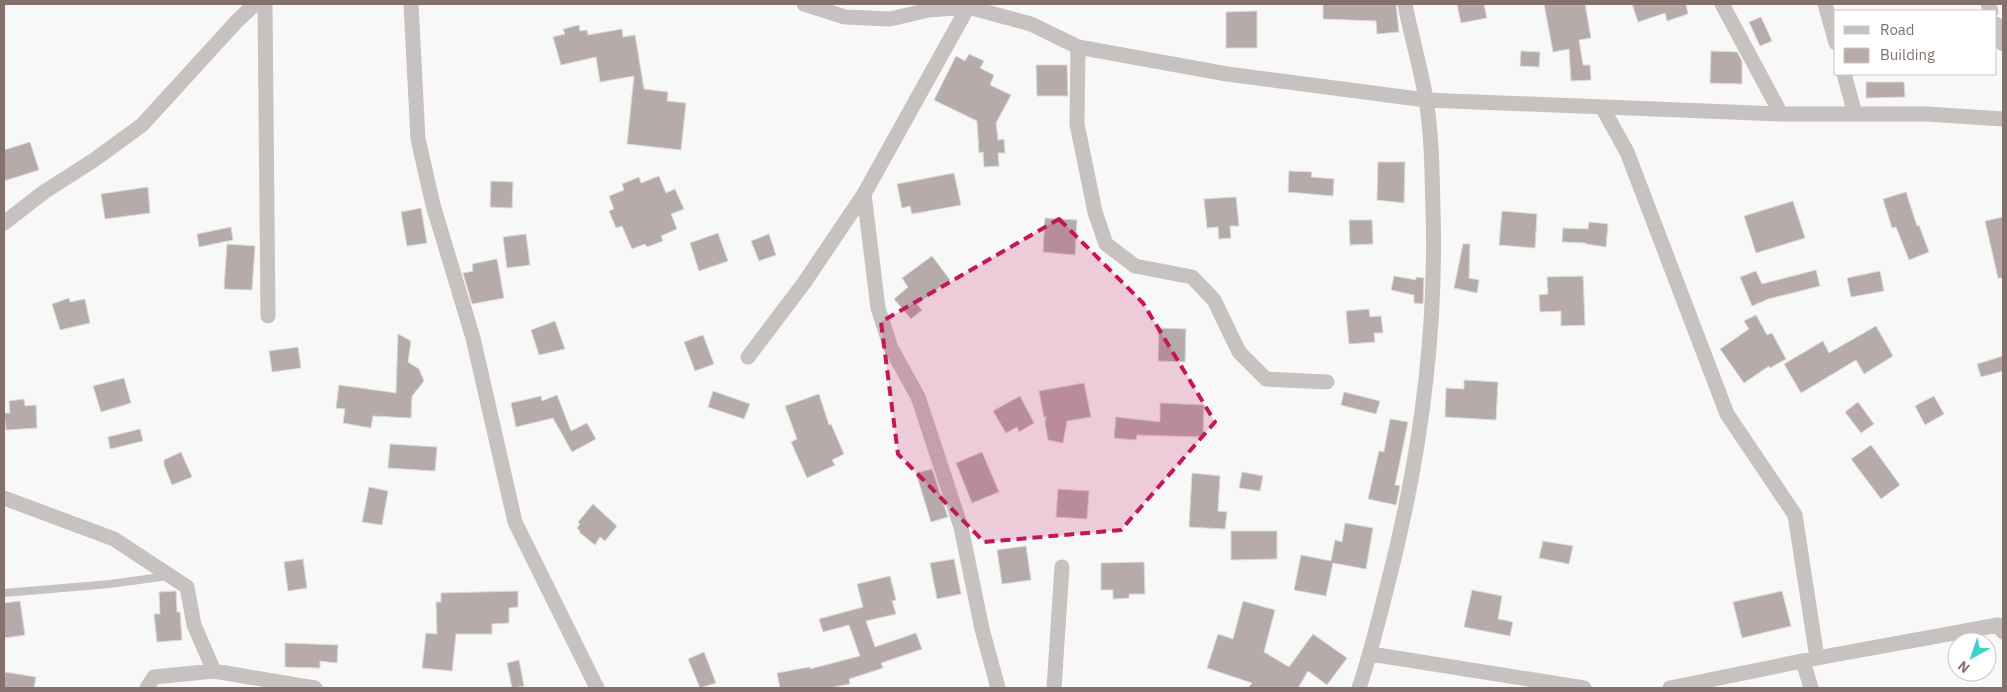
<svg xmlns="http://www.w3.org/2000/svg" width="2007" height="692" font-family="'IBM Plex Sans',sans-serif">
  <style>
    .building { fill: #b6aba9; stroke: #dadadb }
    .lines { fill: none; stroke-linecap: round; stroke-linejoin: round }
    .lane { stroke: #c7c1bf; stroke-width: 8 }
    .street { stroke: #c7c1bf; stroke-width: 15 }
    .marked { fill: #c2185b; fill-opacity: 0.2; stroke: #c2185b; stroke-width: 4; stroke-dasharray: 10 6; stroke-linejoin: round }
  </style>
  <rect width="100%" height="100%" fill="#f8f8f9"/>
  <path class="building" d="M1323,4h73l3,28 -22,2 -1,-13 -53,-2z
    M1457,4h27l3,14 -26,5z
    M1544,4h41l6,34 -12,2 4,25h7l1,15 -20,1 -2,-32 -16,3z
    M1632,4h54l2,10 -21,7 -2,-8 -27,9z
    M1257,11v37h-31v-36z
    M1761,17l11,24 -12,5 -11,-24z
    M579,25l1,6 7,-1 1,5 34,-6 1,8 12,-2 9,54 24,3 -1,9 19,2 -5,47 -54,-6 7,-68 -34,6 -4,-25 -35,8 -8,-28 12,-3 -2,-5z
    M1521,51l19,1 -1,15 -19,-1z
    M1711,51l26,1 5,9v23l-32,-1z
    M969,54l15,7 -4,7 14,7 -4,10 21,10 -15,28 2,17 6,-1 1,14h-7l1,13 -15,1 -1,-15 -4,1 -2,-32 -43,-21 22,-44 9,5z
    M1036,65h31l1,31h-31z
    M1866,82h38l1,15 -39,1z
    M30,142l9,28 -35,11v-31z
    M1378,162h27l-1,41 -27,-3z
    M1289,171l23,1 -1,5 23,2 -1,17 -45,-4z
    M954,173l7,32 -49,9 -2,-8 -8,2 -5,-24z
    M659,176l7,17 9,-4 9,20 -13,5 6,15 -16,7 2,5 -16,6 -2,-3 -13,5 -10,-23 -6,2 -7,-17 5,-2 -5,-13 15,-6 -2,-6 17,-7 2,6z
    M491,181l22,1 -1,26 -22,-1z
    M148,187l2,26 -45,6 -4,-25z
    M1906,192l11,34 2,-1 10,27 -20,8 -13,-33 -4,1 -9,-29z
    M1236,197l3,29h-9l1,12 -12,1 -1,-12 -11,1 -3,-29z
    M1793,201l12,37 -49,15 -12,-37z
    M421,208l6,35 -20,3 -6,-34z
    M1502,211l35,3 -2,34 -36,-3z
    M2003,217v61h-5l-13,-57z
    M1045,218l32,2 -2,35 -32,-3z
    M1349,220h23l1,24 -23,1z
    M1589,222l19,2 -2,23 -20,-3v-1l-24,-1 1,-14 25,1z
    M231,227l2,13 -34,7 -2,-13z
    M718,233l10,28 -29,10 -9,-28z
    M526,234l4,31 -23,3 -4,-31z
    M769,234l7,21 -17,6 -8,-20z
    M227,244l28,2 -3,44 -28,-1z
    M1463,244h7l-1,34 10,2 -2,13 -23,-5z
    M932,256l18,24 -33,24 5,6 -11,9 -17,-20 14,-12 -6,-9z
    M497,259l7,39 -32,6 -9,-31 10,-2 -1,-7z
    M1816,270l4,16 -52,13 -16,7 -12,-29 16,-6 6,13z
    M1880,271l4,20 -33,6 -4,-19z
    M1394,276l22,4v-3l8,1 -1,26 -9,-1v-8l-23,-5z
    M1583,276l2,49 -24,1v-15l-21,1 -1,-17 9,-1 -1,-17z
    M69,298l1,4 15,-3 5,24 -30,7 -8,-26z
    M1369,309l1,8 11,-1 2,17h-9l1,9 -26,2 -3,-33z
    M1756,315l11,20 5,-2 14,26 -16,9 -1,-2 -25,17 -24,-34 29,-20 -5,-8z
    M555,321l10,28 -26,6 -8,-25z
    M1876,326l17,30 -29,18 -8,-14 -55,33 -17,-29 39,-23 6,12z
    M1159,328l27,1 -1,33 -27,-1z
    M398,334l13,7 -3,21 11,7 5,12 -12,15 -1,22 -38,-2 -2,12 -28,-5 2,-14 -9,-1 3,-23 57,8z
    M703,335l11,29 -19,7 -11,-29z
    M298,347l3,21 -29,4 -3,-21z
    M2003,356v15l-22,6 -4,-13z
    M124,378l7,25 -30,9 -8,-26z
    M1464,380l34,2 -2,38 -51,-3 1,-29 18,1z
    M1084,383l7,34 -24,4 -4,22 -15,-3 -3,-17 1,-7 -2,2 -5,-27z
    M713,391l37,13 -6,15 -36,-12z
    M1344,392l36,9 -4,13 -35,-9z
    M819,394l10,31 2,-1 13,30 -12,6 3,5 -28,13 -16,-36 6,-3 -12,-33z
    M557,395l14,36 16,-8 9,16 -24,13 -19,-34 -37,9 -5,-24 30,-7 1,5z
    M1020,396l14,27 -15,9 -2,-5 -11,6 -13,-22z
    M1934,396l10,18 -19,11 -10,-19z
    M24,399l1,7 11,-1 1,23 -31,2 -2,-17h6l-1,-12z
    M1858,402l16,22 -13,9 -16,-21z
    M1160,403l44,2 -1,32 -66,-2 -1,5 -22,-2 2,-21 44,5z
    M1390,419l18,3 -13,63 5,1 -4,19 -28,-6 11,-48 5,1z
    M140,429l3,12 -33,8 -2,-12z
    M390,444l47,3 -2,24 -47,-3z
    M1871,445l29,40 -19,14 -30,-40z
    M181,452l11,25 -20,8 -8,-20v-5z
    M982,452l17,40 -27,11 -16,-40z
    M932,469l16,48 -17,5 -15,-49z
    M1242,472l21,4 -3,15 -21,-3z
    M1192,473l28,3 -2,35 9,1 -2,17 -36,-2z
    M369,487l19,4 -6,34 -20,-3z
    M1058,489l31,2 -2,28 -31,-2z
    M593,504l24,22 -12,15 -5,-4 -5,8 -16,-13 1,-1 -3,-3 3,-4 -2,-2z
    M1345,523l28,5 -7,41 -33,-6 -7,33 -32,-6 7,-35 30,6 4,-21 7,2z
    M1231,531h46v28l-46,1z
    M1543,541l30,5 -4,18 -30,-6z
    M1026,546l5,34 -29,4 -5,-34z
    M303,559l4,29 -19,3 -4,-29z
    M954,559l7,35 -24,5 -7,-36z
    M1144,562l1,32h-16v4l-16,1v-9h-12v-27z
    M890,576l6,24 -4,1 4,13 -30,7 9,26 41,-14 6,16 -41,14 2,5 -34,11 1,5 -22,4h-48l-3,-15 33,-6v2l50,-13 -11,-31 -26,7 -4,-13 44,-12 -6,-23z
    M1472,590l30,6 -4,23 15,3 -3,14 -46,-9z
    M176,591l1,21h3l2,28 -25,2 -3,-28h6l-1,-22z
    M518,591v16l-9,1v15l-17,1v10h-36l-4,37 -30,-3 4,-35 11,1 -1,-32h5v-9z
    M1782,591l9,35 -49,12 -9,-36z
    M20,601l5,34 -21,3v-35z
    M1243,601l32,9 -11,42 25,15 24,-33 34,24 -20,27 -19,-14 -10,17h-50l4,-5 -45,-15 11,-34 15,5z
    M285,643l53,2 -1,18 -17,-2v7l-35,-1z
    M704,652l12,31 -16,5 -12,-29z
    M519,660l5,26 -12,2 -5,-25z
    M5,672l31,5 -2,11h-30z"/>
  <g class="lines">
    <path class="lane" d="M4,593l106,-9 58,-8"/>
    <path class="street" d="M265,4l3,312
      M411,4l7,135 15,66 40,133 42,184 82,166
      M804,4l41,13 45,2 39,-9 39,-3 63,17 47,23 149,27 199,26 355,14h146l76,5
      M1722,4l59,110
      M1825,4l11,39
      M1988,4l3,7
      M1996,24l7,20
      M1078,47l-1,77 18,88 11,32 29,22 57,11 22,23 25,52 27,27 61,3
      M1844,74l11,40
      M1602,107l25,45 100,262 68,101 22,143
      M864,194l14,114 13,40 27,49 43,130 21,102 16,59
      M4,223l40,-31 50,-32 48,-35 95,-104 18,-17
      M748,357l56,-74 60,-89 104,-187
      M4,498l110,41 73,48 7,38 20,46
      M1371,654l213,34
      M1803,661l8,27
      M147,688l7,-11 60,-6 101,17
      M1054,688l8,-121
      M1359,688c12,-35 20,-70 29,-105 32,-124 49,-246 45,-374 -1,-36 -1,-73 -7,-109 -5,-32 -15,-64 -21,-96
      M1670,688l147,-30 181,-33 5,7"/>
  </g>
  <path class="marked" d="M1059,219l84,84 72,119 -94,108 -137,12 -86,-88 -17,-132z"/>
  <rect width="2007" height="692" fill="none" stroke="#85716c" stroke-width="10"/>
  <rect x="1834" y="10" width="162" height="65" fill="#ffffff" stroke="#cec6c4"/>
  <rect x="1844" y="26" width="25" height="8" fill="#c7c1bf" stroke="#cec6c4"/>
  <text x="1880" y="35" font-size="15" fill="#85716c">Road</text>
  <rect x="1844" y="48" width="25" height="15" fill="#b6aba9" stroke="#cec6c4"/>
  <text x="1880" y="60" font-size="15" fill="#85716c">Building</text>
  <g transform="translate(1972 657) rotate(220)"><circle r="24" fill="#ffffff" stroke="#cec6c4"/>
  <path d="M0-4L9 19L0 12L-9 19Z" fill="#42d0cb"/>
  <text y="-8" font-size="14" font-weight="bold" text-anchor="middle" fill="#85716c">N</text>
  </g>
</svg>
